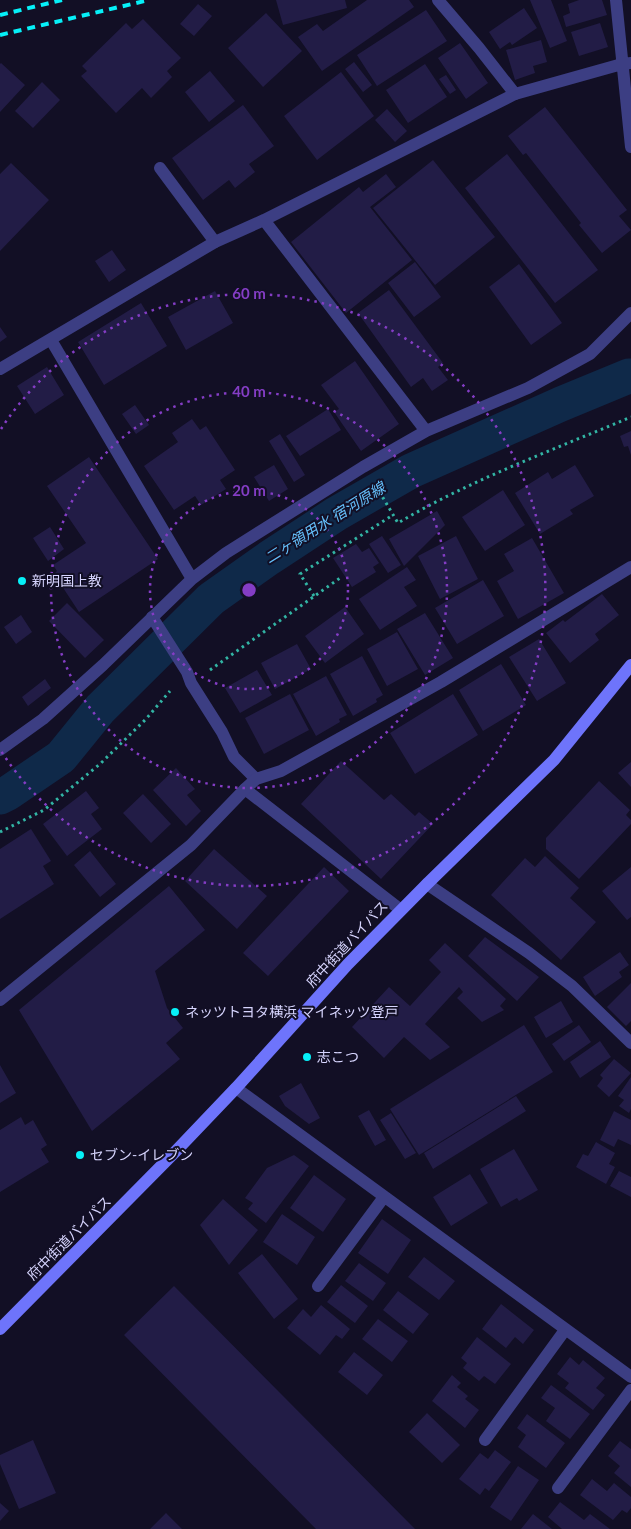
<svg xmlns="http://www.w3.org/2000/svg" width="631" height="1529" font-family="Lato,'Noto Sans JP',sans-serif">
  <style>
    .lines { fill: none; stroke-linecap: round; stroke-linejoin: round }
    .canal { stroke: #0f2949; stroke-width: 35 }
    .building { fill: #221c46 }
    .path { stroke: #32b4a4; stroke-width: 3; stroke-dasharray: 2.5 4; stroke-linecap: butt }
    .lane { stroke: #3c3e83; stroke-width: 12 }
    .street { stroke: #3c3e83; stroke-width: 12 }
    .secondary { stroke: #6e74fb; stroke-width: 12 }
    .rail { stroke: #06f0f8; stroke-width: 4; stroke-dasharray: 8 6; stroke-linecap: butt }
    .ring { fill: none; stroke: #843dc5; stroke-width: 2.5; stroke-dasharray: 2.5 5 }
    .poi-dot { fill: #06f0f8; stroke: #120f25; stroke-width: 2 }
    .labels { text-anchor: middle; stroke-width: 4; stroke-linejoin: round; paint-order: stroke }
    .poi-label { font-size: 14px; fill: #d7d5fe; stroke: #120f25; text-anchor: start }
    .street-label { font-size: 14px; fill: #d7d5fe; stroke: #120f25 }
    .water-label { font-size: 15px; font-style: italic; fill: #65c0fb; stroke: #120f25 }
    .centre { fill: #843dc5; stroke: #120f25; stroke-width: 2.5 }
    .ring-label { font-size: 15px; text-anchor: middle; font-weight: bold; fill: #843dc5; stroke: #120f25; stroke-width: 4; stroke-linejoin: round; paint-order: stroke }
  </style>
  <rect width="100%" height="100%" fill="#120f25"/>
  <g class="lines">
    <path class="canal" d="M0,797l8,-4 53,-36 39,-48 111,-110 58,-41 67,-44 75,-43 150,-67 68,-28"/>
  </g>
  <path class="building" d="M276,0h69l2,8 -64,17z
    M367,0h42l5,7 -92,64 -24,-34 19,-13 6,7z
    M530,0h21l16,41 -17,7z
    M579,0h23l5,15 -41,12 -3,-11 7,-3 -2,-9z
    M198,4l14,12 -18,20 -14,-12z
    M524,8l13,20 -25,17 -2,-3 -10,7 -11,-17z
    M426,10l21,31 -70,45 -20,-31z
    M266,13l36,38 -39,36 -35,-39z
    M143,19l38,39 -14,13 5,6 -21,21 -9,-10 -26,25 -35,-37 6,-5 -5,-5 44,-43 6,6z
    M600,23l8,24 -29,9 -8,-24z
    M541,40l6,22 -14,4 2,7 -20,7 -9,-30z
    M460,43l28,40 -22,16 -28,-41z
    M354,62l18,23 -9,7 -18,-23z
    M1,63l24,22 -25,27v-48z
    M425,64l22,33 -39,26 -22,-33z
    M210,71l25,30 -26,21 -24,-30z
    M341,72l33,44 -57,44 -33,-44z
    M446,75l10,15 -6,4 -11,-15z
    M42,82l18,18 -27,28 -18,-17z
    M243,105l31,41 -25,18 6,8 -20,16 -6,-8 -26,20 -31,-42z
    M545,107l82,103 -8,6 12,14 -29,23 -23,-28 2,-2 -55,-70 -3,2 -15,-19z
    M387,109l20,22 -12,11 -20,-22z
    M507,154l91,116 -43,33 -90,-115z
    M433,160l62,77 -60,48 -62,-77z
    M11,163l38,37 -49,51v-77z
    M386,174l10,13 -26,20 42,53 -66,53 -55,-71 68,-55 4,5z
    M112,250l14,20 -17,12 -14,-21z
    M415,262l26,35 -27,20 -26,-34z
    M519,264l43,59 -31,22 -42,-58z
    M389,290l54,73 -5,4 10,13 -16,11 -9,-13 -12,9 -53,-74z
    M215,291l18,32 -47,27 -18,-33z
    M141,303l26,43 -63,39 -26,-43z
    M0,327l7,10 -7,5z
    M355,361l44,63 -38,27 -27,-39 5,-3 -18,-24z
    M47,367l17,28 -29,19 -18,-28z
    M135,405l14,20 -13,9 -14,-20z
    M328,409l13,21 -41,26 -14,-20z
    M192,419l8,11 6,-4 29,44 -15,10 6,9 -25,16 -6,-9 -21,14 -30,-44 34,-24 -6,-9z
    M631,431v24l-3,-9 -4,1 -4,-11z
    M280,434l25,41 -11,7 -25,-41z
    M89,457l69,102 -79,53 -25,-38 3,-3 -4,-6 33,-22 -39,-57z
    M274,465l14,24 -19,12 -15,-24z
    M575,465l19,31 -24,14 3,4 -33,20 -25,-41 33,-21 4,7z
    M503,490l22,35 -40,26 -23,-34z
    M437,511l8,14 -41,41 -15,-27z
    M50,527l14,22 -16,12 -15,-23z
    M382,536l19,29 -13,8 -19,-29z
    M456,536l22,43 -38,20 -22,-43z
    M532,538l32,55 -46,26 -21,-38 17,-10 -10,-17z
    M356,544l6,8 7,-4 10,15 -6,4 3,5 -24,15 -19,-29z
    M407,567l9,13 -12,7 13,19 -37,24 -21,-31z
    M483,580l21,36 -47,28 -22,-36z
    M602,594l17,21 -24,19 4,6 -29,23 -24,-30 17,-13 2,2z
    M67,603l37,37 -19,18 -36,-37z
    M345,607l19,27 -39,29 -20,-27z
    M425,613l28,45 -28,17 -28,-46z
    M21,615l11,17 -16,12 -12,-17z
    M397,632l21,37 -31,17 -20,-37z
    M539,639l27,44 -29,18 -28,-44z
    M297,644l14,25 -36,20 -14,-26z
    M362,656l21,39 -7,4 1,3 -24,14 -23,-42z
    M501,664l25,41 -43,26 -24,-41z
    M257,670l15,25 -32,18 -15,-25z
    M326,676l21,39 -8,4 1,3 -24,14 -23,-42z
    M45,679l6,9 -23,18 -6,-9z
    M290,694l19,36 -45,24 -19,-36z
    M453,694l25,41 -63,39 -25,-41z
    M341,761l43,39 7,-6 24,22 4,-4 14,12 -52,55 -80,-75z
    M631,762v25l-13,-14z
    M176,768l19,21 -8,6 14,16 -15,15 -33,-36z
    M599,781l31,29 -4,5 5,5v4l-52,55 -33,-30v-11z
    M86,791l13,17 -8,6 11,15 -35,27 -24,-32z
    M143,794l28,30 -20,19 -28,-30z
    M31,829l20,32 -8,5 11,18 -54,35v-70z
    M214,849l53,47 -30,33 -52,-48z
    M90,851l26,33 -16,13 -26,-32z
    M545,856l34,32 -9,10 26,24 -35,38 -70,-65 34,-37 10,9z
    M324,867l25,24 -81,85 -25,-23z
    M631,867v50l-4,3 -25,-29z
    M169,886l36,44 -50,41 12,37 16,20 -17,15 14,16 -88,72 -73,-121z
    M485,937l54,40 -22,24 -49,-45z
    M445,943l61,56 -6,7 4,4 -22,12 -25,-24 6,-6 -4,-5 -34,37 25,23 -20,13 -26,-23 -20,21 -32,-31 37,-40 21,19 31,-34 -12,-12z
    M620,952l9,13 -10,7 3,5 -27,19 -12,-19z
    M631,983v38l-5,5 -19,-19z
    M561,1001l12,21 -27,16 -12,-21z
    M524,1025l29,47 -134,83 -29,-46z
    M579,1025l12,17 -27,19 -12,-17z
    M600,1041l11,16 -31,21 -10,-16z
    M614,1059l17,14 -22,24 -12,-11 6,-8 -3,-3z
    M0,1065l16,28 -16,10z
    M631,1077v32l-2,4 -10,-7 5,-6 -6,-4z
    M301,1083l19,35 -11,6 -24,-18 -6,-10z
    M516,1096l10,15 -93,58 -9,-16z
    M369,1110l17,30 -11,6 -17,-30z
    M614,1111l17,9v25l-13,-6 -4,8 -14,-7z
    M391,1113l25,40 -11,6 -25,-39z
    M21,1117l4,8 8,-5 14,25 -6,4 8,13 -49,30v-62z
    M596,1142l19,11 -6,11 6,3 -9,17 -30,-17 7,-13 5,2z
    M514,1149l24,41 -19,11 -2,-3 -16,9 -21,-38z
    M294,1155l15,11 -43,57 -18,-14 5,-6 -8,-5 22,-30z
    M619,1171l12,6v20l-21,-11z
    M470,1174l18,29 -37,23 -18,-29z
    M314,1175l32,24 -23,33 -33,-24z
    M223,1199l35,31 -29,35 -29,-40z
    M282,1214l33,23 -18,28 -34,-23z
    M382,1219l29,21 -23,34 -30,-21z
    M262,1254l36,45 -24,20 -36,-46z
    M424,1257l31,24 -16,19 -31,-23z
    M359,1263l27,20 -13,18 -28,-20z
    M341,1285l27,21 -13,17 -28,-21z
    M174,1286l241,243h-99l-192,-194z
    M398,1291l31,23 -16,20 -30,-24z
    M501,1304l33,26 -11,14 -8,-7 -9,11 -24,-19z
    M321,1305l29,24 -8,10 -6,-4 -16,20 -33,-27 16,-19 8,8z
    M378,1319l30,22 -16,21 -30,-23z
    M477,1337l34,27 -16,20 -11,-8 -5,5 -16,-13 4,-5 -6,-5z
    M354,1352l29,23 -16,20 -29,-23z
    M570,1357l9,8 4,-5 22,18 -9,10 9,7 -12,15 -28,-22 4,-5 -12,-9z
    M452,1375l9,8 -4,4 11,9 -3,3 14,11 -14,18 -33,-27z
    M551,1385l39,29 -20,25 -24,-18 9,-13 -14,-10z
    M427,1413l33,32 -18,18 -33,-31z
    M527,1414l38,29 -19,25 -28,-21 8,-12 -9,-7z
    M33,1440l23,53 -37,16 -19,-45v-9z
    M620,1441l11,8v38l-17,-14 6,-7 -12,-10z
    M495,1450l16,12 -22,29 -4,-3 -5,7 -21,-16 21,-26 8,6z
    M518,1466l21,14 -28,41 -21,-14z
    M592,1479l15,12 7,-8 17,14v11l-4,5 -5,-3 -9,10 -33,-25z
    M560,1502l24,18 6,-6 20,15h-48l-14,-12z
    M0,1503l9,8 -9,10z
    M166,1513l16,16h-32z
    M533,1514l19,15h-31z"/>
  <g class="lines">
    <path class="path" d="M376,486l22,37c72,-43 155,-73 233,-106
      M314,596l-14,-22 93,-59
      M210,670l130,-92
      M0,832l44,-22 56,-46 46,-45 24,-28"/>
    <path class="lane" d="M438,0l41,48 36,46
      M160,168l55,74
      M152,617l35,55 4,11 31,49 12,25 22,22
      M245,789l156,121
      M427,884l102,69 43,33 59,57
      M236,1088l395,289
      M318,1286l66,-89
      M485,1440l80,-110
      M558,1488l73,-98"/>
    <path class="street" d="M616,0l15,147
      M264,220l162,211
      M51,340l141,239
      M0,369l215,-127 49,-22 251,-126 107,-30 9,-1
      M0,750l43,-31 60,-54 89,-86 34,-26 137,-86 63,-36 102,-43 62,-34 41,-41
      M0,1000l191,-155 54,-56 11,-10 25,-8 160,-89 190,-115"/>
    <path class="secondary" d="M0,1329l175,-177 61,-64 112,-124 79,-80 127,-124 77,-95"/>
    <path class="rail" d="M0,15l62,-15
      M0,35l149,-35"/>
  </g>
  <g class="ring">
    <circle cx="249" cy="590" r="99"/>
    <circle cx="249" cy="590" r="198"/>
    <path d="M1 429A296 296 0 1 1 1 751"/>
  </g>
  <g class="poi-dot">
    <circle cx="22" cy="581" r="5"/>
    <circle cx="175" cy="1012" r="5"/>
    <circle cx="307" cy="1057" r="5"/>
    <circle cx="80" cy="1155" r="5"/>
  </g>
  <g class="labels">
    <g class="poi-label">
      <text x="32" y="586">新明国上教</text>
      <text x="185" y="1017">ネッツトヨタ横浜 マイネッツ登戸</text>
      <text x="317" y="1062">志こつ</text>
      <text x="90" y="1160">セブン-イレブン</text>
    </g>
    <g class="street-label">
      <text transform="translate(347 944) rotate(-47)" y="5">府中街道バイパス</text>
      <text transform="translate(69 1238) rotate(-45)" y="5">府中街道バイパス</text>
    </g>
    <g class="water-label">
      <text transform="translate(325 523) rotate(-32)" y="5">二ヶ領用水 宿河原線</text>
    </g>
  </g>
  <circle cx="249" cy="590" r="8" class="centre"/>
  <g class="ring-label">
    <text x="249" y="299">60 m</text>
    <text x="249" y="397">40 m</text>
    <text x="249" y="496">20 m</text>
  </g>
</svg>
